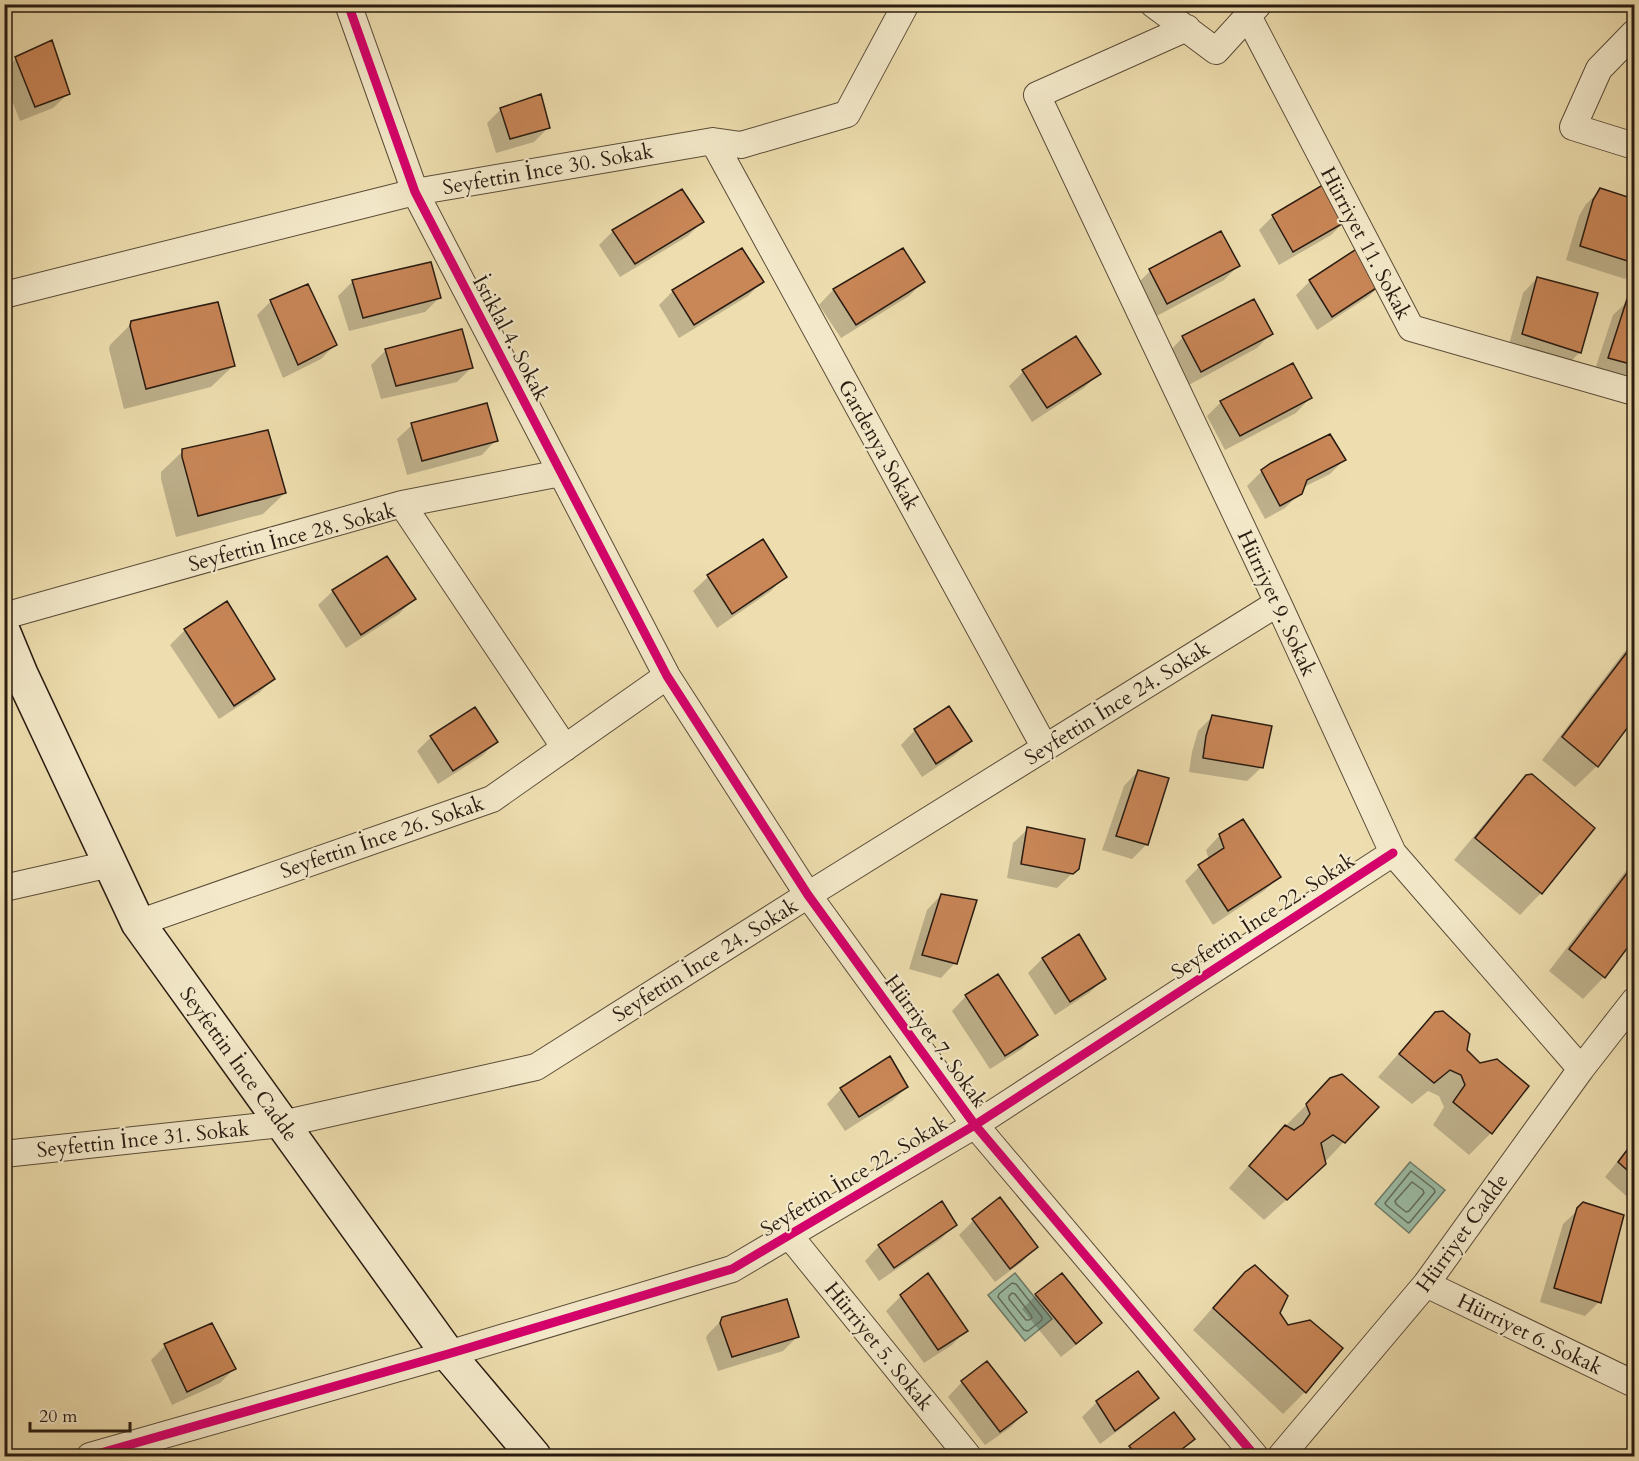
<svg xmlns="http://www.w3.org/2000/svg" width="1639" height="1461" font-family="Cardo,serif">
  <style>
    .water { fill: #9bbda6; stroke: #6d7c6a; stroke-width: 1.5 }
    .shadow { fill: #0003 }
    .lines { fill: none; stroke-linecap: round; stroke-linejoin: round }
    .shore { stroke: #626c5c; stroke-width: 1.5 }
    .building { fill: #c98657; stroke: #291b11; stroke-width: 1.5 }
    .street-casing { stroke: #5a4c38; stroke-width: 28 }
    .secondary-casing { stroke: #291b11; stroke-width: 36 }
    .street { stroke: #f4eacb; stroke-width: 26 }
    .secondary { stroke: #f4eacb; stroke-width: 33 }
    .cycleway-casing { stroke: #f4eacb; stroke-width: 13 }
    .cycleway { stroke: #d6006c; stroke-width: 9 }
    .labels { text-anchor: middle; stroke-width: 4.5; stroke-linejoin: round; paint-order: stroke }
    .street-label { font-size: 21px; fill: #291b11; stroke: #f4eacb }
  </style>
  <rect width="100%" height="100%" fill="#eedeaf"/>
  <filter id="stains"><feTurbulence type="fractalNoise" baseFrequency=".00333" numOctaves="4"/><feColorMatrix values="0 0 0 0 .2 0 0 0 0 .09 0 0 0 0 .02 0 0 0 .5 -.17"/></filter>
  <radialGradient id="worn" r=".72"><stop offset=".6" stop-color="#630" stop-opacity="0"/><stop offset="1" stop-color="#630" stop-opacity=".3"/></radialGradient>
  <path class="water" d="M1410,1162l35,28 -36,43 -34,-29z
    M1015,1273l37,46 -27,22 -37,-46z"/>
  <path class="shadow" d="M16,59l52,35 -15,14 -33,13 -16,-41v-10z
    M501,109l48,18 -15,15 -38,11 -9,-30z
    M1601,190l33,10v69l-9,10 -59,-19 13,-44 7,-12z
    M1273,216l72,5 -14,14 -52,30 -20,-35z
    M702,222l-14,14 -68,41 -21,-32 14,-14z
    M902,250l21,32 -14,14 -68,42 -22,-33 14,-15z
    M1238,266l-14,14 -71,38 -17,-33 14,-14z
    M1537,278l43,74 -14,14 -58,-18 15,-55z
    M353,281l86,17 -14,14 -76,19 -11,-35z
    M1310,281l73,2 -15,14 -51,33 -21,-35z
    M762,282l-14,14 -69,42 -20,-33 14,-14z
    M271,301l64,44 -14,14 -38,19 -26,-63z
    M1628,301l6,2v80l-40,-11 19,-57z
    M132,323l101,43 -22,21 -87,22 -15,-60 1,-4z
    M1271,334l-14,14 -70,38 -18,-34 14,-15z
    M386,350l85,18 -14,14 -76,17 -10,-34z
    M1023,372l76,1 -15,15 -52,34 -23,-36z
    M1310,398l-14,15 -71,37 -18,-34 14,-14z
    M412,425l84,15 -14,15 -75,20 -10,-36z
    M183,451l102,42 -22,21 -87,23 -15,-58v-7z
    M1344,460l-14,14 -28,14 -2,5 -15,15 -20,11 -18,-33 15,-15 10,-6z
    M762,541l23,35 -14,15 -54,37 -24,-37 15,-14z
    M333,591l81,8 -15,15 -53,34 -28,-43z
    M185,630l88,49 -14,14 -40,26 -49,-74z
    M1634,642v75l-37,49 -22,21 -33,-27 82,-108z
    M1212,717l50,50 -15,14 -58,-9 3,-20 6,-21z
    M915,730l55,11 -15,14 -33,22 -21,-32z
    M431,737l65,5 -14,14 -44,28 -21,-33z
    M1138,771l29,8 -21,66 -14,14 -30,-9 22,-64z
    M1527,777l14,116 -21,22 -66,-55 51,-61z
    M1028,829l50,39 -21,20 -50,-10 6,-35z
    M1220,835l59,42 -15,14 -51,34 -28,-44 14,-14 10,-7 -3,-10z
    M1634,860v77l-30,40 -21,22 -34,-28z
    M941,895l14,68 -14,15 -32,-9 18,-59z
    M1078,936l26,43 -15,14 -34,22 -27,-42 14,-14z
    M966,996l70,39 -14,14 -32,20 -38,-58z
    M1436,1013l30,37 14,15 47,21 -36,47 -22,22 -36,-30 11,-18 -5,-11 -11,-5 -16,13 -34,-27 36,-41z
    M907,1087l-15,14 -47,30 -18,-27 14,-15z
    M1309,1102l68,5 -74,78 -39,35 -35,-32 34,-39z
    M1634,1140v63l-29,-26z
    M1000,1199l36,48 -14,15 -27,20 -36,-47 14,-14z
    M1584,1204l15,98 -14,14 -45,-14 23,-78z
    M955,1225l-14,14 -62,42 -14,-20 14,-15z
    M1246,1273l32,40 9,14 54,21 -36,44 -22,22 -90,-84 30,-34z
    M928,1275l38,55 -14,15 -28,18 -38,-52 15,-15z
    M1062,1275l38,48 -14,14 -25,20 -39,-48 14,-14z
    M723,1319l74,18 -14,14 -65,20 -12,-33 2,-4z
    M165,1346l69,23 -14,14 -48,22 -21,-45z
    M1138,1373l19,25 -14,14 -43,32 -18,-27 15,-15z
    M962,1382l63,30 -14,15 -26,18 -37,-48z
    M1193,1439l-18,17h-54l9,-9z
    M1063,1452l3,4h-9z"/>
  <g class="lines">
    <path class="shore" d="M1411,1171l23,18 1,3 -25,30 -2,1 -22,-18 -1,-2z
      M1412,1182l11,8 1,3 -15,18 -3,1 -10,-8 -1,-3z
      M1012,1283l4,1 26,33v3l-14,11 -4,-1 -26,-33 1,-3z
      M1012,1293l3,1 16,21 1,3 -3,2h-3l-17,-21v-3z"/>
  </g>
  <path class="building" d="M52,40l18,54 -35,13 -20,-50z
    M541,94l9,34 -40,11 -10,-31z
    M1326,183l21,38 -54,31 -21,-37z
    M1600,188l34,11v64l-54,-17 13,-46z
    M682,189l22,33 -69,42 -23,-34z
    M1221,231l19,35 -73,38 -18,-35z
    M1361,246l23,37 -52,34 -23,-37z
    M742,248l22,34 -70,43 -22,-35z
    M903,248l22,34 -69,43 -23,-36z
    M431,262l10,36 -78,20 -11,-38z
    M1537,277l61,16 -17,60 -59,-19z
    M308,284l29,61 -39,20 -28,-65z
    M1254,299l19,35 -72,38 -19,-36z
    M1627,299l7,2v64l-26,-7z
    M218,302l17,64 -89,23 -16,-63 1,-5z
    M462,329l11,39 -77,18 -11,-37z
    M1076,336l25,38 -54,34 -25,-38z
    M1293,363l19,35 -72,38 -20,-35z
    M487,403l11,38 -76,20 -11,-38z
    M268,430l18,63 -88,23 -16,-59v-8z
    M1330,434l16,26 -39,20 -5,14 -22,12 -19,-36 10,-7z
    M763,539l24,38 -55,37 -25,-39z
    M387,556l29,43 -55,36 -29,-45z
    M227,601l48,78 -41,27 -50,-77z
    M1634,643v76l-36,48 -36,-30z
    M949,706l23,35 -36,23 -22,-35z
    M475,707l23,35 -45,29 -23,-35z
    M1212,715l60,11 -9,42 -60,-10 3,-22z
    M1138,770l31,8 -21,67 -32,-9z
    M1532,774l63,54 -53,66 -67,-56 51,-63z
    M1243,819l38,58 -53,34 -30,-46 26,-17 -5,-14z
    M1027,827l58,12 -6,30 -6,5 -52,-10z
    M1634,864v75l-29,39 -36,-29z
    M941,894l36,6 -20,64 -35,-9z
    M1079,934l27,45 -36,23 -28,-44z
    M998,974l40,61 -33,21 -40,-61z
    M1443,1011l27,23 -3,16 13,13 17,-4 32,27 -37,48 -39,-32 12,-17 -4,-10 -11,-5 -16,13 -35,-29 36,-42z
    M890,1056l18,31 -49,30 -19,-29z
    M1342,1074l37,33 -34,36 -12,-8 -12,8 5,21 -39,36 -38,-34 36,-41 9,5 9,-6 7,-10 -4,-10 24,-26z
    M1634,1141v35l-16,-14z
    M1000,1197l38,50 -28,22 -38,-50z
    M942,1201l15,24 -63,43 -16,-23z
    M1583,1202l41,13 -23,88 -47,-15 23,-80z
    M1255,1265l33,31 -8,17 8,12 22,-5 33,28 -37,45 -93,-85 32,-36z
    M928,1273l40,58 -30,19 -38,-55z
    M1062,1273l40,50 -26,21 -41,-50z
    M787,1299l12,38 -67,20 -12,-34 2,-6z
    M212,1323l24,46 -49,23 -23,-48z
    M987,1361l40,51 -27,20 -39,-51z
    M1138,1371l21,27 -44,33 -19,-30z
    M1174,1412l21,27 -22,17h-35l-9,-10z"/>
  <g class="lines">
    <defs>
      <path id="street" d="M348,4l67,188 252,484 141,219 167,230 280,331
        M1153,4l63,47 42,-46
        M1248,16l163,312 223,64
        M1187,28l-150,67 241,508 115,250 188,216
        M1634,33l-35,36 -26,58 61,19
        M713,141l332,607
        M4,295l411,-103 298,-51 28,4 106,-31 59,-110
        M402,504l159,-31
        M4,616l398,-112 163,244
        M4,888l106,-24
        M138,923l354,-124 175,-123
        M4,1154l278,-30 254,-57 272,-172 470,-292
        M789,1235l179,221
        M1426,1284l208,100
        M90,1456l358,-102 284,-85 243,-144 418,-272
        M1281,1456l145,-172 155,-215 53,-68"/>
      <path id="secondary" d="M4,633l17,41 117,249 310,431 86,102"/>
    </defs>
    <use href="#street" class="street-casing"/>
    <use href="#secondary" class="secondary-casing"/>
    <use href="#street" class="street"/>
    <use href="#secondary" class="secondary"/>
    <defs>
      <path id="cycleway" d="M348,4l67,188 252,484 141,219 167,230 280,331
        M90,1456l358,-102 284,-85 243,-144 418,-272"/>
    </defs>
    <use href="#cycleway" class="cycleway-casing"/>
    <use href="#cycleway" class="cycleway"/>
  </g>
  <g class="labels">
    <g class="street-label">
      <text transform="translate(548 169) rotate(-10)" y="7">Seyfettin İnce 30. Sokak</text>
      <text transform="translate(1366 243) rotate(62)" y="7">Hürriyet 11. Sokak</text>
      <text transform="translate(511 338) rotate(62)" y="7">İstiklal 4. Sokak</text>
      <text transform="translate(879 445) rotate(61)" y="7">Gardenya Sokak</text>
      <text transform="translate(292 537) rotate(-15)" y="7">Seyfettin İnce 28. Sokak</text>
      <text transform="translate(1277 603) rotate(65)" y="7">Hürriyet 9. Sokak</text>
      <text transform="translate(1117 703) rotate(-32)" y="7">Seyfettin İnce 24. Sokak</text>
      <text transform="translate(382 837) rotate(-19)" y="7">Seyfettin İnce 26. Sokak</text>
      <text transform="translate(1263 916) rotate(-33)" y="7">Seyfettin İnce 22. Sokak</text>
      <text transform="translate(705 960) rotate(-32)" y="7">Seyfettin İnce 24. Sokak</text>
      <text transform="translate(936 1041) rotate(54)" y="7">Hürriyet 7. Sokak</text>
      <text transform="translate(239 1064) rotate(54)" y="7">Seyfettin İnce Cadde</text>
      <text transform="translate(143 1139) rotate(-6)" y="7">Seyfettin İnce 31. Sokak</text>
      <text transform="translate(854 1176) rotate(-31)" y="7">Seyfettin İnce 22. Sokak</text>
      <text transform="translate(1462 1233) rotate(-54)" y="7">Hürriyet Cadde</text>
      <text transform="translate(1530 1334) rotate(26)" y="7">Hürriyet 6. Sokak</text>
      <text transform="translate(879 1346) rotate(51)" y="7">Hürriyet 5. Sokak</text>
    </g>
  </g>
  <rect width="1639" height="1461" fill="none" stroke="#eedeaf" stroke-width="24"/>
  <rect x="6" y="6" width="1627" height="1449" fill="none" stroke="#291b11" stroke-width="3"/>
  <rect x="12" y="12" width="1615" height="1437" fill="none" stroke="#291b11" stroke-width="1.5"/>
  <path d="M30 1422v9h100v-9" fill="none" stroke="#291b11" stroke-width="3"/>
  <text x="39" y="1422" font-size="18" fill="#291b11" stroke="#f4eacb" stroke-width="4.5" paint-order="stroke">20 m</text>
  <rect width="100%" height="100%" filter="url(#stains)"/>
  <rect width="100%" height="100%" fill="url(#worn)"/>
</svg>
